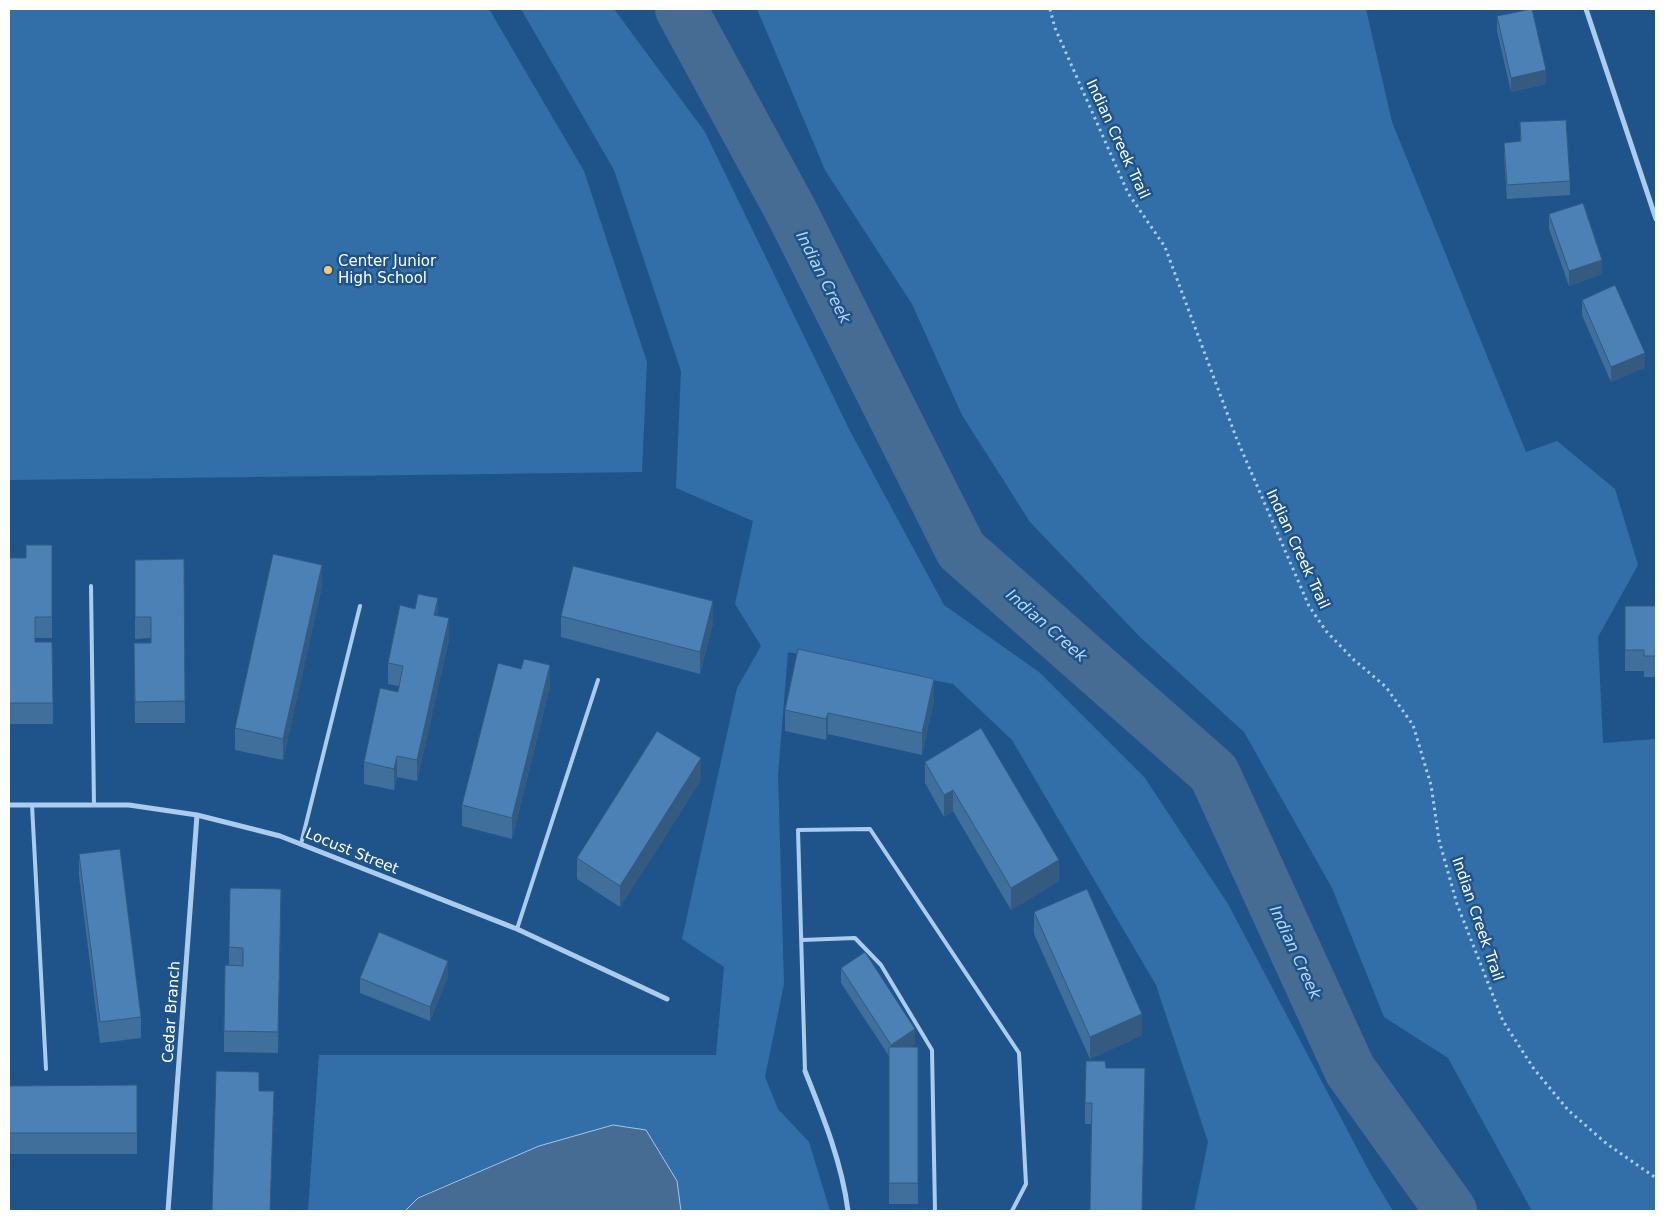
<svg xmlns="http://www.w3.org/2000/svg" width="1665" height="1220" font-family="'DejaVu Sans',sans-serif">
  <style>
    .green { fill: #326fa9 }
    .water { fill: #466c93; stroke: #9ec8ed }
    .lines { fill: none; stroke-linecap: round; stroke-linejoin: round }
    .river { stroke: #466c93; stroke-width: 52 }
    .path { stroke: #abccec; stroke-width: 3; stroke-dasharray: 2.5 4; stroke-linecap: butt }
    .service { stroke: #abccec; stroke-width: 4 }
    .minor { stroke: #abccec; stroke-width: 5 }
    .wall { fill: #406f9c }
    .shaded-wall { fill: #345a7f }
    .building { fill: #4b81b5; stroke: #345a7f }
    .poi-dot { fill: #fac96b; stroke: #1f548b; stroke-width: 2 }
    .labels { text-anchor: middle; stroke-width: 5; stroke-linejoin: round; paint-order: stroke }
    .street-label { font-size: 15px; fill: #fff; stroke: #1f548b }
    .poi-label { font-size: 15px; fill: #fff; stroke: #1f548b; text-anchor: start }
    .water-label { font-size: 16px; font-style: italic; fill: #b7d6f3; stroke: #1f548b }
  </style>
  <rect width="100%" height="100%" fill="#1f548b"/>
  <path class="green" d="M9,9h480l95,162 63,191 -5,110 -633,8z
    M521,9h93l91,123 145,299 94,174 95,67 106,106 83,126 142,269 23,38h-199l14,-69 -52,-157 -144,-245 -59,-56 -165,-32 -10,123 6,209 -19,93 13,32 31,33 21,69h-149l-4,-30 -64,-56 -74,21 -121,51 -13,14h-97l11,-156h397l8,-88 -42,-28 55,-251 24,-42 -26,-42 18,-83 -77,-33 5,-117 -67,-201z
    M757,9h609l26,113 134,330 31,-11 58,48 23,76 -40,72 5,106 53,-4v472h-124l-84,-153 -64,-41 -52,-129 -88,-156 -104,-95 -110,-115 -68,-107 -50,-111 -87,-134z"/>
  <path class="water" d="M613,1125l33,5 31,51 4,30h-276l13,-13 121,-52z"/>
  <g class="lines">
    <path class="river" d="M681,9l110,202 170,339 253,223 136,297 101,141"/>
    <path class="path" d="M1050,9l5,19 73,165 37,54 71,190 73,169 17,25 27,28 33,28 27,38 18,60 8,55 18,64 46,117 31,48 34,41 39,34 49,34"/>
    <path class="service" d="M91,586l3,219
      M32,805l14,264
      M301,844l59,-238
      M517,929l81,-249
      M802,940l53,-2 26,27 51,85 3,161
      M805,1071l-7,-241 72,-1 149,224 7,131 -14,27"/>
    <path class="minor" d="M1586,9l70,210
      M9,805h120l68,10 83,21 237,93 150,70
      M805,1071c18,45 37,92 43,140
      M168,1211l29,-396"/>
  </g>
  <path class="wall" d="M1497,16l49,68 -35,8 -14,-61z
    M1520,122l50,59v14l-63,4 -3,-42v-14l16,-1z
    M1549,214l53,60 -33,12 -20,-57z
    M1582,300l63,67 -34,15 -29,-67z
    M52,545v93h-17v4h17l1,82h-44v-166h17z
    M184,559l1,164h-50l-1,-80h17v-5l-16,1v-79z
    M322,586l-39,174 -48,-10v-22z
    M1625,606h31v71h-12v-6h-19z
    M438,616l11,23 -32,142 -20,-4 -3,13 -30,-6v-22l34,-70 1,-6 -11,-2v-21z
    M561,616l152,7 -13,51 -139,-37z
    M521,669l29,17 -38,153 -50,-13v-21z
    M934,700l-12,55 -94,-21 -2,6 -41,-9v-21z
    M925,762l134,119 -48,29 -58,-99 -9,6 -19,-34z
    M701,780l-81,127 -43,-28v-21z
    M79,854l62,163v21l-41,5 -21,-167z
    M281,910l-3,143 -54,-1v-21l5,-65v-19z
    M1034,912l108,123 -52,24 -56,-125z
    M841,968l74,75 -5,4h8v157h-29v-148l-48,-73z
    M448,976l-18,45 -70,-28v-15z
    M1106,1068l39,21 -3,122h-52l1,-87h-6v-21z
    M137,1085v69h-128v-68z"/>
  <path class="shaded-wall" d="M1546,70v14l-35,8v-14z
    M1602,260v14l-33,12v-15z
    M1645,353v14l-34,15v-15z
    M322,565v21l-39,174v-21z
    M438,598v21l-4,-4z
    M713,601v22l-13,51v-22z
    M449,618v21l-32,142v-21z
    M550,665v21l-38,153v-21z
    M934,679v21l-12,55v-22z
    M828,713v21l-2,6v-21z
    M397,756v21l-3,13v-21z
    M701,758v22l-81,127v-21z
    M953,790v21l-9,6v-22z
    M1059,860v21l-48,29v-22z
    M281,889v21l-3,143v-21z
    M448,961v15l-18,45v-14z
    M1142,1014v21l-52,24v-22z
    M915,1029v14l-24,17v-15z
    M274,1091v21l-4,99z"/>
  <path class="building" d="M1532,9l14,61 -35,8 -14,-62z
    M1566,120l4,61 -63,4 -3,-42 17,-2 -1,-19z
    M1583,203l19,57 -33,11 -20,-57z
    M1615,285l30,68 -34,14 -29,-67z
    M26,545h26v72h-17v25h17l1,61h-44v-145h17z
    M273,554l49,11 -39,174 -48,-11z
    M184,559l1,142 -50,1 -1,-59h17v-26h-16v-57z
    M573,566l140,35 -13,51 -139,-36z
    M418,594l20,4 -4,17 15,3 -32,142 -20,-4 -3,13 -30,-7 16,-74 18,4 5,-26 -15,-3 12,-58 15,4z
    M1625,606h31v50h-12v-6h-19z
    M798,649l136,30 -12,54 -94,-20 -2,6 -41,-9z
    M524,659l26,6 -38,153 -50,-13 36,-142 23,6z
    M981,728l78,132 -48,28 -58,-98 -9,5 -19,-33z
    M657,731l44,27 -81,128 -43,-28z
    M120,849l21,168 -41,5 -21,-168z
    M230,888l51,1 -3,143 -54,-1 1,-66 18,1v-18l-14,-1z
    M1087,889l55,125 -52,23 -56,-125z
    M379,932l69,29 -18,46 -70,-29z
    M865,952l50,77 -24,16 -50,-77z
    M889,1047h29v136h-29z
    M1086,1061h19l1,7h39l-3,143h-52l2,-108h-7z
    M216,1071l43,1v19h15l-4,120h-58z
    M137,1085v48h-128v-47z"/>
  <circle class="poi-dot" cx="328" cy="270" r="5"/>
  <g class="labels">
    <g class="street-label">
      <text transform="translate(1118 139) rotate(65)" y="5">Indian Creek Trail</text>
      <text transform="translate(1298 549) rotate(65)" y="5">Indian Creek Trail</text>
      <text transform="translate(352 851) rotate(22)" y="5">Locust Street</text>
      <text transform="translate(1478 919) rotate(71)" y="5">Indian Creek Trail</text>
      <text transform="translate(171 1012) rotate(-86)" y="5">Cedar Branch</text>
    </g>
    <g class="poi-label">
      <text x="338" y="266">Center Junior<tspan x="338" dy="17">High School</tspan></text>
    </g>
    <g class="water-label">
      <text transform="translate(824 277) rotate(63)" y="6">Indian Creek</text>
      <text transform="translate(1047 625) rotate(41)" y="6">Indian Creek</text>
      <text transform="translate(1296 952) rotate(65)" y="6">Indian Creek</text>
    </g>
  </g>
  <rect width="1665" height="1220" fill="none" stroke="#ffffff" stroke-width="20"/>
</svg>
